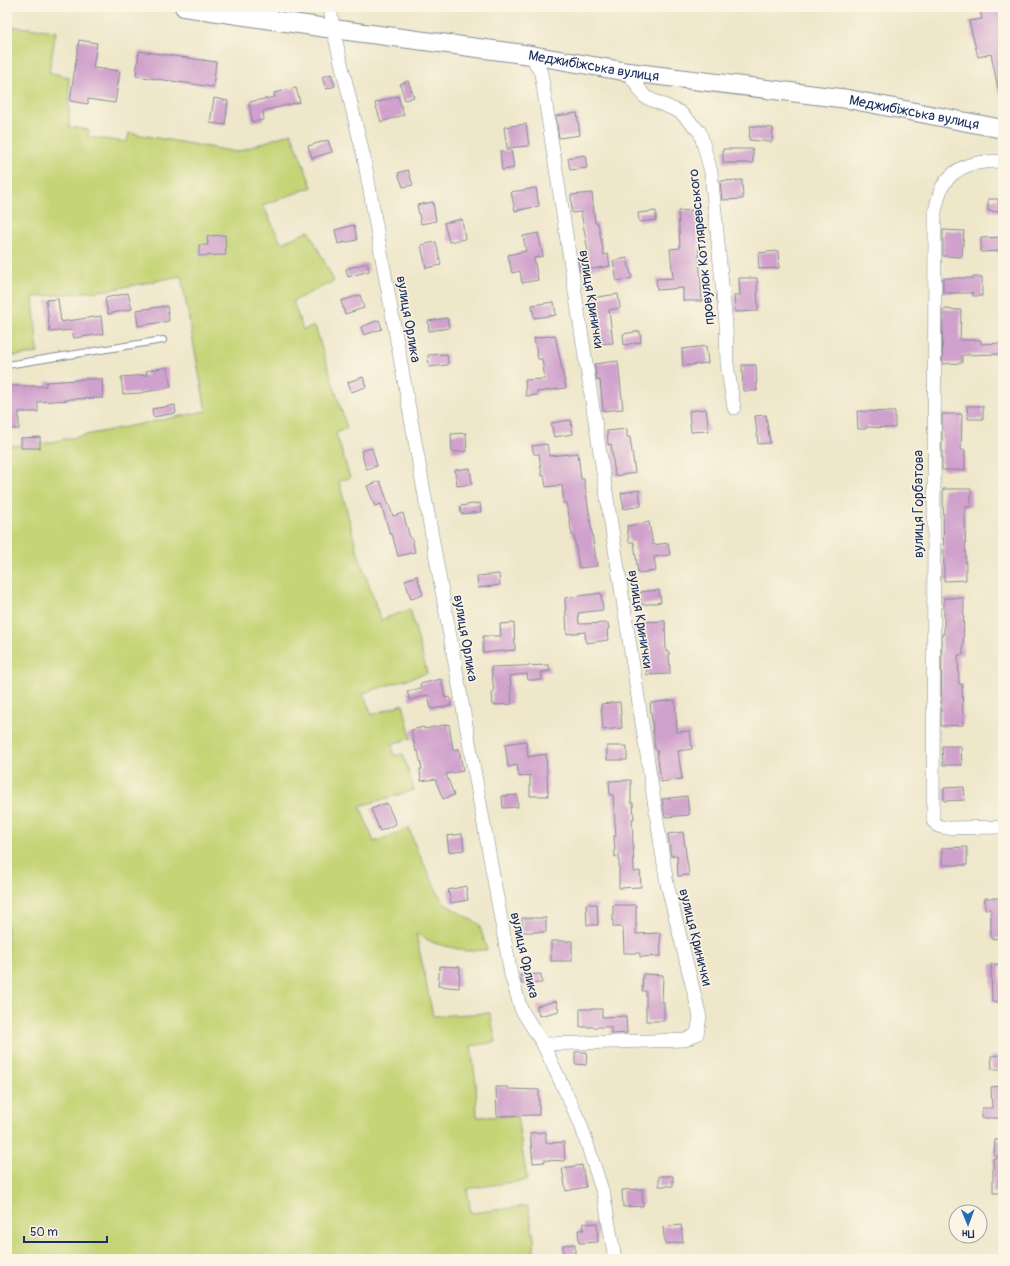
<svg xmlns="http://www.w3.org/2000/svg" width="1010" height="1266" font-family="Pangolin,sans-serif">
  <style>
    .green { fill: #c5d476; stroke: #70826a }
    .building { fill: #d0a1cc }
    .lines { fill: none; stroke-linecap: round; stroke-linejoin: round }
    .lane-casing { stroke: #848b94; stroke-width: 8 }
    .street-casing { stroke: #848b94; stroke-width: 14 }
    .secondary-casing { stroke: #848b94; stroke-width: 20 }
    .lane { stroke: #fff; stroke-width: 6 }
    .street { stroke: #fff; stroke-width: 13 }
    .secondary { stroke: #fff; stroke-width: 18 }
    .labels { text-anchor: middle; stroke-width: 3; stroke-linejoin: round; paint-order: stroke }
    .street-label { font-size: 14px; fill: #1b2f5e; stroke: #fcf5e5 }
  </style>
  <rect width="100%" height="100%" fill="#fcf5e5"/>
  <filter id="ink" filterUnits="userSpaceOnUse"><feTurbulence type="fractalNoise" baseFrequency=".025" numOctaves="2"/><feDisplacementMap in="SourceGraphic" scale="8" xChannelSelector="R" yChannelSelector="G"/><feConvolveMatrix kernelMatrix="1 2 1 2 8 2 1 2 1" color-interpolation-filters="sRGB"/></filter>
  <filter id="wash" filterUnits="userSpaceOnUse"><feTurbulence type="fractalNoise" baseFrequency=".012" numOctaves="4" result="noise"/><feDisplacementMap in="SourceGraphic" scale="16" xChannelSelector="R" yChannelSelector="G"/><feGaussianBlur stdDeviation="0.9" result="paint"/><feColorMatrix in="noise" values="0 0 0 0 0 0 0 0 0 0 0 0 0 0 0 0 0 1.4 0 .05"/><feComposite in="paint" operator="in"/></filter>
  <g filter="url(#wash)">
    <rect width="100%" height="100%" fill="#eee7ca"/>
    <path class="green" d="M7,26l49,5 -7,41 20,5v50l20,3 -1,7 39,5 2,-9 108,19 54,-19 21,54 -49,18 18,38 28,-12 25,50 -41,20 10,29 12,-4 32,102 -11,5 14,45 -11,3 18,69 24,70 29,-11 17,64 -64,20 9,22 31,-11 8,34 -19,6 2,12 9,-2 11,36 -54,16 14,36 35,-14 7,20 27,55 36,21 8,26 -21,1 -32,-8 -18,-9 17,82 57,-3 6,29 -25,4 5,37 1,34 40,-1 10,64 -60,9 4,24 57,-7 6,32v21h-527v-813l34,-2 165,-33 -25,-135 -72,14 -76,7 5,56 -31,4z"/>
    <g id="blocks">
      <path class="building" d="M991,7h11l1,4v82h-4l-8,-39 -13,3 -9,-36 13,-2 -2,-9z
        M79,40l18,3 -4,25 27,3 -5,32 -27,-4v5l-18,-3z
        M139,51l77,11 -3,25 -77,-11z
        M331,74l4,12 -9,3 -4,-12z
        M408,81l6,16 -9,3 -5,-16z
        M296,88l4,14 -37,9 1,9 -12,2 -3,-20 26,-5 -1,-4z
        M398,96l6,19 -23,7 -6,-19z
        M214,98l14,3 -3,24 -15,-2z
        M577,113l3,22 -21,3 -3,-22z
        M526,124l3,22 -22,2 -3,-21z
        M750,126l23,2 -1,14 -23,-2z
        M328,140l4,12 -20,6 -4,-12z
        M723,149h30v14h-30z
        M511,150l3,18 -12,2 -2,-19z
        M585,155l2,13 -17,2 -2,-12z
        M408,170l5,15 -10,2 -5,-14z
        M742,180l1,19 -21,1 -2,-19z
        M536,188l3,18 -24,5 -4,-19z
        M592,193l3,30h3l6,32 4,-1 2,12 -30,5 -2,-12 11,-2 -8,-45 -9,1 -1,-18z
        M988,199h10v13l-10,-1z
        M433,202l3,19 -15,3 -4,-19z
        M696,210l6,91h-19v-13l-26,2 -1,-11 17,-1 -3,-29 10,-1 -2,-37z
        M656,211v9l-17,2 -1,-9z
        M462,219l3,20 -16,3 -5,-19z
        M354,225l3,15 -19,4 -3,-14z
        M943,230l21,1 -2,26 -19,-1z
        M538,233l5,23 -9,2 4,22 -16,3 -2,-12 -8,2 -4,-18 18,-4 -3,-15z
        M225,235l1,20 -27,1v-11h9l-1,-9z
        M1003,237v14l-22,1v-14z
        M436,242l5,23 -15,3 -5,-23z
        M778,251l1,17 -20,1 -1,-16z
        M627,258l5,20 -15,3 -4,-20z
        M367,263l2,8 -21,6 -2,-8z
        M973,277h9v19h-9v-3h-30v-15h30z
        M739,278h18l1,33 -23,1 -1,-17h6z
        M128,293l4,16 -24,5 -3,-16z
        M618,294l2,14 -11,2 4,33 -16,1 -6,-46z
        M360,295l4,13 -19,6 -4,-13z
        M58,299l3,23 40,-6 2,18 -29,4 -2,-8 -22,2 -4,-32z
        M554,302l2,13 -22,3 -2,-13z
        M167,306l2,15 -31,5 -2,-16z
        M943,309l18,1 -1,30h21v4l22,-1v11l-41,1v8l-20,1z
        M447,318l2,10 -20,3 -1,-10z
        M379,320l3,9 -18,6 -3,-8z
        M640,331l1,11 -17,3 -1,-11z
        M555,335l11,53 -29,4v3l-11,1 -1,-16 20,-1 -3,-20h-4l-4,-21z
        M706,346l2,17 -25,3 -1,-17z
        M447,354l1,11 -19,2 -1,-12z
        M618,361l5,48 -20,2 -3,-31h-3l-3,-16z
        M742,365h14l1,26h-14z
        M167,367l4,20 -31,6 -17,1 -2,-17 26,-2 -1,-4z
        M363,377l3,10 -15,5 -3,-10z
        M79,379h23l1,19 -34,1v1l-31,2v10h-19v17h-10v-43h37v-4l33,-2z
        M175,405l1,8 -23,4 -1,-8z
        M967,406h16v13h-15z
        M706,409l3,22 -18,1 -2,-21z
        M857,411l38,1v16l-29,-1v2h-8z
        M942,414h20l-1,36h4v20h-23z
        M766,415l4,28 -12,1 -3,-28z
        M571,420l2,14 -19,3 -3,-14z
        M627,429v8h3l5,36 -20,3 -4,-32 -3,1 -1,-14z
        M466,433l1,18 -15,1 -1,-18z
        M40,437v11h-19v-10z
        M547,444l2,12 29,-3 3,26h3l13,87 -18,2 -5,-32h-2l-5,-33h-3l-2,-18 -16,2 -2,-12 -2,1 -3,-22h-5l-2,-8z
        M372,448l5,18 -11,3 -5,-18z
        M470,468l2,16 -15,2 -2,-16z
        M380,481l13,35 10,-3 7,25h2l3,14 -17,4 -6,-22h-2l-9,-30 -6,2 -8,-20z
        M943,489h28v18h-6l1,73 -22,1z
        M639,490l2,16 -17,3 -3,-16z
        M480,503l1,9 -20,2 -1,-8z
        M649,522l4,23 15,-2 2,12 -16,2 2,14 -18,2 -4,-31h-5l-2,-16z
        M499,574l1,11 -22,3 -1,-12z
        M417,576l6,19 -12,4 -6,-19z
        M659,590l2,12 -19,3 -2,-13z
        M601,593l2,17 -25,3 1,11 29,-1 1,6h-2l1,11 -22,3 -1,-11 -18,2 -2,-36z
        M944,598h20l-1,57h-5l1,29h3l1,41 -22,1 1,-92h2z
        M665,621l1,31h3l1,22 -23,1 -4,-53z
        M514,623l1,27 -32,3v-17h18l-1,-12z
        M549,665l1,6 -8,1v8h-14l-1,-6 -17,2 2,28 -19,1 -1,-13h2l-3,-25z
        M441,679l4,19 5,-1 1,9 -20,3 -3,-14 -18,5 -3,-8 14,-4 -1,-4z
        M675,700l2,32 13,-1 2,18 -14,2 4,28 -21,3 -4,-32h-2l-5,-47z
        M620,702l2,26 -19,2 -2,-26z
        M449,724l4,26 6,-1 4,22 -17,3 8,21 -11,4 -8,-20 -14,2 -1,-12h2l-4,-18h-2l-5,-21 13,-3v2z
        M526,741l2,16 18,-3 2,42h-18v-21l-11,2 -2,-12 -9,2 -3,-23z
        M607,746h20v14h-20z
        M942,746h19l1,19h-19z
        M631,780v23h2l1,16h-2l2,53 6,-1 1,16 -22,1v-32l-4,1 -1,-21h2l-3,-41h-3l-1,-14z
        M964,787l1,13 -21,1v-13z
        M517,795l1,12 -15,1 -1,-12z
        M687,796l2,19 -24,2 -3,-18z
        M387,803l9,21 -16,7 -9,-22z
        M683,832l6,43 -11,1 -1,-21 -6,1 -3,-22z
        M462,834l2,16 -15,2 -2,-16z
        M967,847v18h-25v-17z
        M466,886l2,14 -17,3 -3,-13z
        M985,898h18v11h-2v29l-10,1v-30h-6z
        M586,904h11l1,21h-11z
        M613,905h23v29l24,-1 1,23 -21,1v-4h-16l-1,-26h-10z
        M522,918h24v14h-24z
        M551,941h21v20h-21z
        M991,964h9l1,38h-9z
        M440,966l20,1 -1,21 -21,-2z
        M541,974l1,9 -20,1 -2,-9z
        M643,974l20,1 -1,27h2v19h-18v-30h-4z
        M556,1001l3,10 -20,5 -2,-10z
        M580,1009h22v8l24,-1 1,17 -16,1v-7h-31z
        M575,1052h12l-1,13 -11,-1z
        M1001,1055l1,14h-10l-1,-13z
        M1001,1086l-1,32h-18v-10h10l-1,-21z
        M496,1087h12v2l31,1v25l-42,1z
        M546,1132v11l18,-1 1,19 -21,-1 1,2 -12,1 -3,-30z
        M995,1140h8v16h-9z
        M993,1158h9l1,35h-10z
        M582,1165l4,22 -20,4 -4,-23z
        M659,1176h14v10h-14z
        M642,1189l1,17 -20,1 -1,-17z
        M597,1223l1,19 -19,1 -1,-13h6l-1,-6z
        M681,1225l2,17 -18,2 -2,-17z
        M575,1244v9l-12,1v-9z"/>
    </g>
  </g>
  <g filter="url(#ink)">
    <use href="#blocks" fill-opacity="0" stroke="#848b94" stroke-width="1"/>
    <g class="lines">
      <defs>
        <path id="lane" d="M7,365l156,-25"/>
        <path id="street" d="M330,7l3,22 31,129 147,817 10,34 22,35 38,81 23,71 11,63
          M531,55l10,18 126,811 33,133 -3,17 -12,6 -142,4
          M628,72l17,25 35,15 20,20 11,40 15,152 1,40 7,44
          M1003,161c-25,1 -46,1 -61,26 -3,6 -5,17 -7,24l-2,610 5,5 8,2 57,-1"/>
        <g id="secondary">
          <path id="s1" d="M184,7l149,22 198,26 97,17 220,27 155,30"/>
        </g>
      </defs>
      <use href="#lane" class="lane-casing"/>
      <use href="#street" class="street-casing"/>
      <use href="#secondary" class="secondary-casing"/>
      <use href="#lane" class="lane"/>
      <use href="#street" class="street"/>
      <use href="#secondary" class="secondary"/>
    </g>
  </g>
  <g class="labels">
    <g class="street-label">
      <text dy="5" stroke="none"><textPath href="#s1" startOffset="414">Меджибіжська вулиця</textPath></text>
      <text dy="5" stroke="none"><textPath href="#s1" startOffset="738">Меджибіжська вулиця</textPath></text>
      <text transform="translate(701 247) rotate(-96)" y="5">провулок Котляревського</text>
      <text transform="translate(592 299) rotate(81)" y="5">вулиця Кринички</text>
      <text transform="translate(409 319) rotate(80)" y="5">вулиця Орлика</text>
      <text transform="translate(918 504) rotate(-90)" y="5">вулиця Горбатова</text>
      <text transform="translate(641 619) rotate(81)" y="5">вулиця Кринички</text>
      <text transform="translate(466 638) rotate(80)" y="5">вулиця Орлика</text>
      <text transform="translate(696 937) rotate(76)" y="5">вулиця Кринички</text>
      <text transform="translate(525 955) rotate(77)" y="5">вулиця Орлика</text>
    </g>
  </g>
  <rect width="1010" height="1266" fill="none" stroke="#fcf5e5" stroke-width="24"/>
  <g transform="translate(968 1224) rotate(179)"><circle r="19" fill="#fcf5e5" stroke="#a2a6af"/>
  <path d="M0-3L7 15L0 10L-7 15Z" fill="#1f6fb2"/>
  <text y="-6" font-size="11" font-weight="bold" text-anchor="middle" fill="#1b2f5e">Пн</text>
  </g>
  <path d="M24 1236v6h83v-6" fill="none" stroke="#1b2f5e" stroke-width="2"/>
  <text x="30" y="1236" font-size="12" fill="#1b2f5e" stroke="#fcf5e5" stroke-width="3" paint-order="stroke">50 m</text>
</svg>
